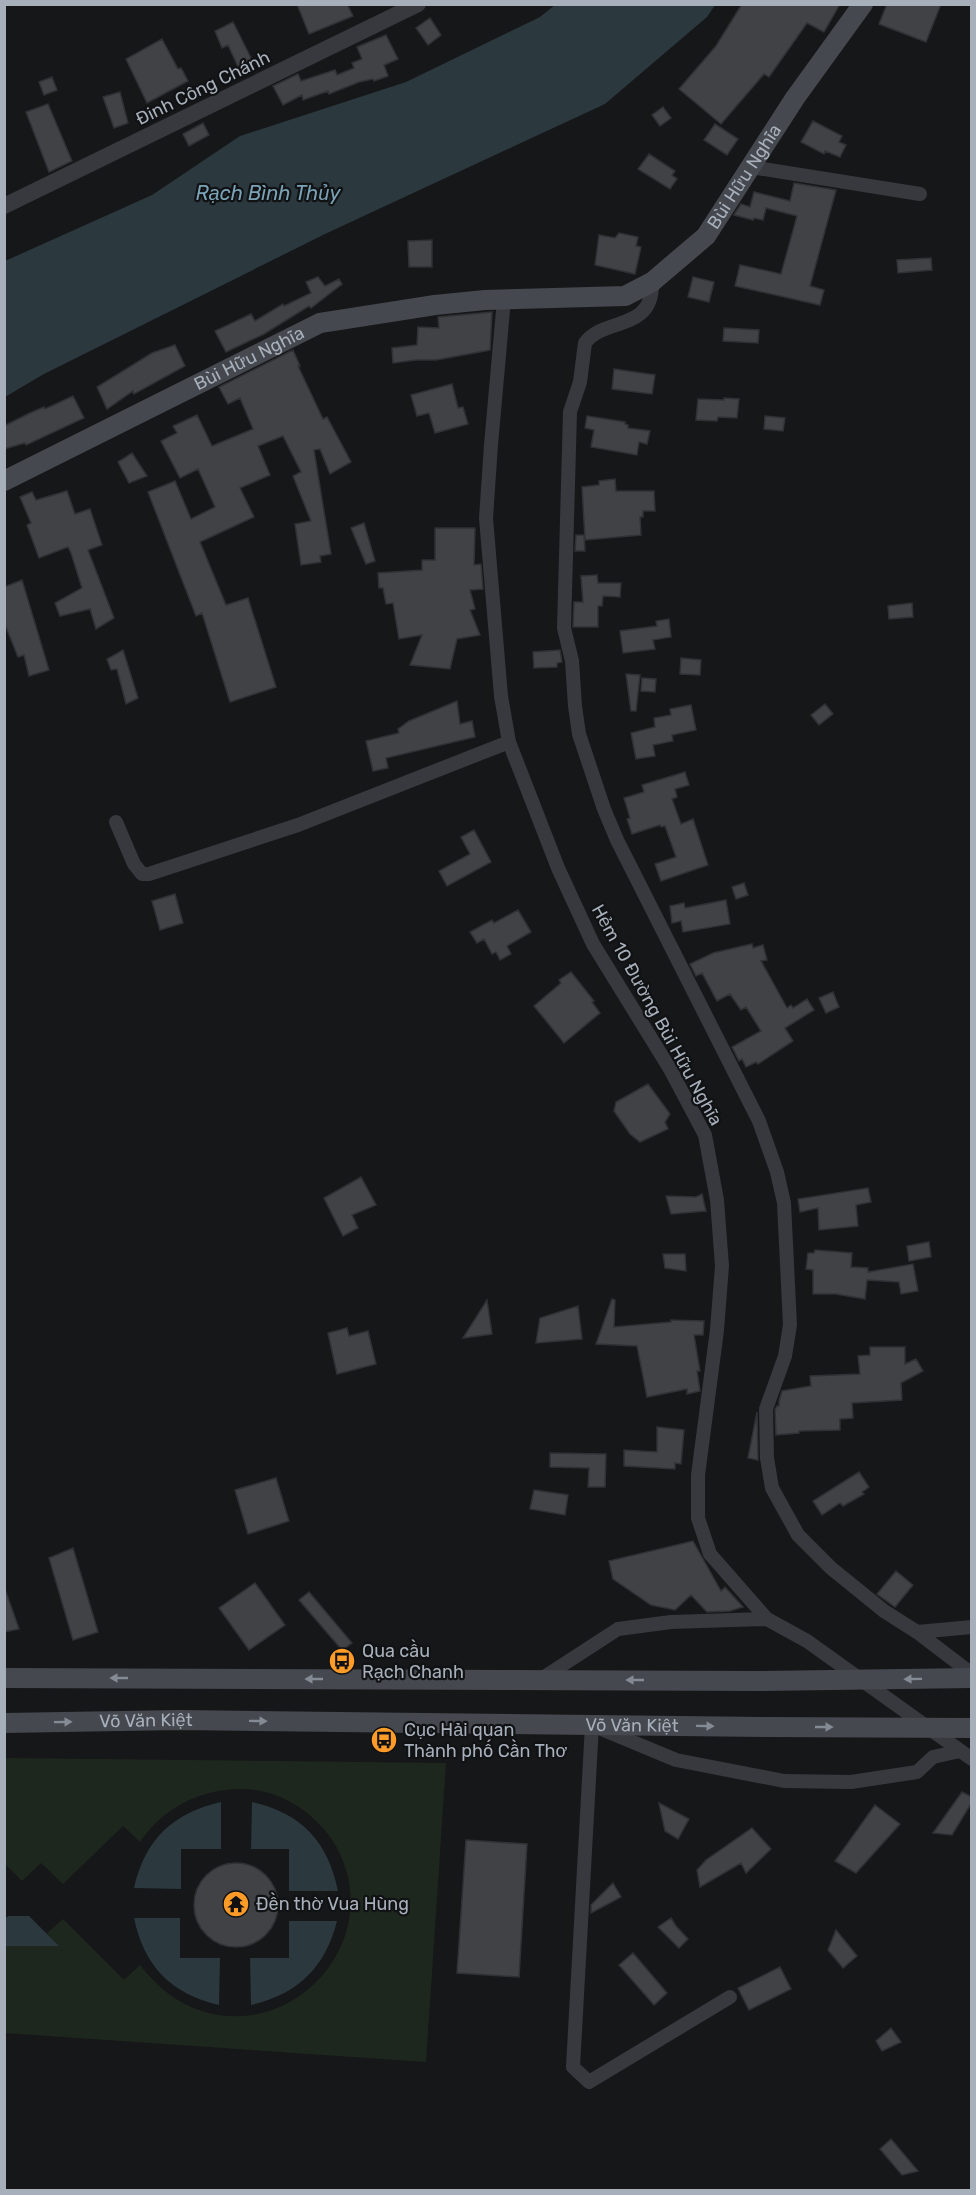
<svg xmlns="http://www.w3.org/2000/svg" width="976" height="2195" font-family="Rubik,sans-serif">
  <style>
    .green { fill: #1e271e }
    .water { fill: #2b383e }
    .building { fill: #404246; stroke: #303135; stroke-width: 1.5 }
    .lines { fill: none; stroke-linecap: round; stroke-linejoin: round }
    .minor { stroke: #37393e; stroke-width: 14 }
    .tertiary { stroke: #37393e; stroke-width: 16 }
    .secondary { stroke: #45484e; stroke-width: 20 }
    .secondary-bridge { stroke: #45484e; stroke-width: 20 }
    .oneway { fill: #858b94 }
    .labels { text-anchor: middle; stroke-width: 4.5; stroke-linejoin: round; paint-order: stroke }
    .street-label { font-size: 18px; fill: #a7afba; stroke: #111214 }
    .poi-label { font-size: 18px; fill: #a7afba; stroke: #111214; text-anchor: start }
    .water-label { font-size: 20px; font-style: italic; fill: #7ba3b8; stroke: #111214 }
  </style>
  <rect width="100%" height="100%" fill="#161719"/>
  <path class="green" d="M5,1758l441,5 -20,299 -421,-29 -1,-87h54l-11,-13 16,-14 61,61 16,-15c18,23 40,41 69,48 81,20 157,-56 139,-136 -5,-21 -15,-40 -31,-55 -19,-19 -45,-32 -73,-33 -42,-1 -80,18 -104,53l-17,-16 -60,58 -22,-21 -19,18 -17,-17z"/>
  <path class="water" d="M556,4l159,1 -8,12 -102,87 -280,130 -281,140 -39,23v-136l147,-66 88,-59 166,-54 134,-65z
    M221,1802v47h-40v40l-47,-1c11,-49 39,-75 87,-86z
    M252,1802c49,11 76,39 86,89h-49v-42h-38z
    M8,1916h21l30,30h-54v-27z
    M134,1918h46v40h40l-1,47c-48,-11 -75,-39 -85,-87z
    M289,1921h48c-12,47 -39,73 -86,84l-1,-47h39z"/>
  <path class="building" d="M297,4h50l6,12 -44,18z
    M742,4h98l-16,28 -17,-9 -38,54 -5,-3 -43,50 -42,-35 37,-43z
    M887,4h54l-15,38 -47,-18z
    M430,18l11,17 -13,10 -12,-17z
    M233,22l21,42 -14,7 -12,-26 -6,3 -7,-17z
    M386,35l12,24 -14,6 4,11 -14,5 -1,-2 -14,3 -30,12 -1,-3 -25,9 -1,-5 -19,10 -10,-19 25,-12 3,7 34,-11 2,5 17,-7 -2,-5 10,-4 -5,-12z
    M162,39l16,30 3,-1 7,13 -41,22 -21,-44z
    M52,77l5,13 -13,5 -5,-13z
    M120,92l8,31 -14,5 -11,-31z
    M48,104l24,57 -23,11 -23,-60z
    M663,107l8,11 -11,8 -8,-11z
    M813,121l29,15 -3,6 7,3 -6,12 -15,-6 -1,3 -23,-12z
    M203,123l6,12 -20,11 -6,-12z
    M715,124l23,15 -11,16 -23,-15z
    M649,154l26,17 -3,4 5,4 -7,10 -32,-20z
    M794,183l42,7 -26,96 14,4 -4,15 -85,-19 5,-21 41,9 16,-58 -31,-8 -3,12 -9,-2 -1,2 -19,-5 1,-2 6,-9 9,3 4,-15 36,9z
    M619,233l19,4 -2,9 5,1 -6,27 -40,-9 4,-30 16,3z
    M432,240v27h-23l-1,-26z
    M931,258l1,12 -34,3 -1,-13z
    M318,277l7,9 14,-7 3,5 -31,24 -2,-2 -45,28 -38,18 -11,-21 36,-17 4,7 28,-17 1,2 27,-13 -5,-11z
    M693,277l21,5 -5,20 -21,-5z
    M492,312l-2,38 -54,10h-20l-23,3 -1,-15 25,-3 1,-18 21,1 -1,-11z
    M724,328l35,2 -1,13 -35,-2z
    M175,345l10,21 -51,28 -1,-3 -26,18 -10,-22 55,-34z
    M293,350l7,16h-2l25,53 4,-2 24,45 -21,12 -10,-25 -6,1 17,104 -11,2 1,6 -20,3 -6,-41 16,-3 -18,-45 8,-4 -18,-36 -25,10 12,29 -30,13 14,29 -54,25 26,63 22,-7 28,89 -46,15 -28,-89 -6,3 -48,-124 27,-11 16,38 24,-12 -17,-38 -18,9 -19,-37 16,-8 -4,-7 24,-11 15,31 41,-17 -13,-31 -12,6 -9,-17z
    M614,369l41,6 -3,19 -40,-5z
    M452,384l6,24 5,-1 5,17 -33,9 -6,-20 -12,3 -6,-21z
    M73,396l11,22 -58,27 -1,-2 -21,6v-23l26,-13 14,-6 1,2z
    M724,398l15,1 -2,19 -19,-1 -1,4 -21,-1 2,-21 26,1z
    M587,416l38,6v2l3,1v3l22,3 -3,13 -8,-2 -2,13 -46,-8 3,-17 -9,-2z
    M765,416l20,2 -2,13 -19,-2z
    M132,453l15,23 -18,7 -11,-21z
    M615,479l1,12h38l1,20h-12v6h-3l1,18 -56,5 -3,-53 17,-2v-4z
    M67,491l8,23 15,-5 12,36 -14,5 26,68 -18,11 -6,-20 -30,7 -5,-13 27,-15 -11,-35 -3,-6 -29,11 -12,-33 4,-2 -11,-26 12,-5 4,8z
    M364,523l11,38 -9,3 -15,-36z
    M435,528h40l-1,37 7,-1 2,25 -13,1 5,19 -5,1 10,25 -23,4 -7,30 -40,-4 12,-30 -23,4 -6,-36 -7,1 -3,-16h-4l-1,-15 44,-3v-10h13z
    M576,535h8l1,16h-10z
    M597,575l1,8h23l-1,14 -17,-1 -1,10h-4v21h-25l1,-25h9l-2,-26z
    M22,580l27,90 -20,6 -5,-21 -6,2 -14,-35v-35z
    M912,603l1,14 -24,2 -1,-13z
    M669,619l2,18 -18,3 2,9 -32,4 -3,-22 37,-5 -1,-5z
    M123,650l15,48 -12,6 -9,-35 -6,1 -4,-11z
    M560,650l2,12 -5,1v4l-23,1 -1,-16z
    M681,658l20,2 -1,15 -20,-1z
    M626,674l14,1 -4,36h-5z
    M642,678l14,1 -1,13 -14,-1z
    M457,701l3,23 12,-3 3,16 -89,21 2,10 -15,3 -7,-30 33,-8 -1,-4 11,-8z
    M825,704l8,10 -14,11 -8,-10z
    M691,705l5,25 -24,5 1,6 -20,4 2,11 -19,3 -5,-26 24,-6 -1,-9 17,-3 -1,-6z
    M685,772l4,13 -14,4 2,8 -5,2 9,25 12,-5 15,46 -47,16 -6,-17 21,-7 -11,-31 -4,1 -1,-2 -28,9 -5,-15 3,-1 -6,-20 20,-6 -2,-7z
    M474,830l17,32 -44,24 -8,-15 31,-17 -9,-17z
    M744,883l4,12 -12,4 -4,-12z
    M175,894l8,29 -23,7 -8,-29z
    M726,900l4,24 -47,8 -2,-11 -9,2 -2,-17 14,-3 1,5z
    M518,910l13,22 -24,14 4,8 -11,6 -4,-8 -4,2 -8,-15 -7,4 -7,-11 22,-12 2,3z
    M752,944l1,4 10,-3 4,15 -6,1 26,47 4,-3 2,3 14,-9 7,11 -29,18 8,13 -35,23 -2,-2 -10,5 -4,-8 -3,2 -7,-14 29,-16 -15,-24 -5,3 -11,-16 -13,7 -15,-28 -6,3 -6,-12 23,-11z
    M571,972l23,29 -2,1 8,11 -36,30 -30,-37 27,-23 -2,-3z
    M833,992l6,15 -13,6 -7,-15z
    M648,1084l22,30 -5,8 3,7 -28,13 -10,-8 -16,-23 2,-9z
    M361,1177l15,28 -24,10 6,13 -15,8 -19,-38z
    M868,1188l3,14 -15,3 2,21 -39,4 -1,-22 -18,4 -2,-13z
    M702,1194l4,17 -35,3 -5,-18 30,1z
    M929,1242l2,15 -22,4 -2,-15z
    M815,1250l37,3 -1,14 17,1v4l45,-8 5,27 -17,3 -2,-12 -32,-2 -2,19 -29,-5h-23v-24l-7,-1 2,-16h6z
    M663,1254h22l1,17 -21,-3z
    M612,1299l3,1 -1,27 57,-5v-2l33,1 -1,14h-9l6,36h-3l3,20 -13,3v-5l-40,8 -10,-51 -41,-2z
    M487,1300l5,34 -29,4z
    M578,1306l4,33 -46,4 4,-25z
    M347,1328l2,8 19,-5 8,33 -39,10 -9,-41z
    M870,1347h35v17l11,-5 7,12 -22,12 1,17 -50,3 1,15 -13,1v11l-41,1v2l-23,2 -1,-25 2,-4h2v-5l3,-10 29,-5 -1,-10 50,-2 -2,-18 12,-1z
    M757,1412l1,46v2l-10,-2z
    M657,1427l27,3 -3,34 -6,-1v6l-51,-3v-16l33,2z
    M550,1453l56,1 -1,33h-17l1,-19 -39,-1z
    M859,1472l10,15 -7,5 2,2 -21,12 -3,-3 -18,12 -9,-14z
    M276,1478l13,43 -41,13 -13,-44z
    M534,1490l34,5 -3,20 -35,-6z
    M693,1541l28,50 4,-4 18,20 -13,4 -23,1 -16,-17 -16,15 -24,-5 -38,-26 -4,-18z
    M73,1548l25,84 -25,8 -24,-82z
    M896,1571l17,14 -18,22 -18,-13z
    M255,1583l30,42 -36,25 -30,-42z
    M6,1592l13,37 -15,3v-39z
    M309,1592l43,51 -10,7 -43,-50z
    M962,1792l10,5v5l-20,33 -19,-2z
    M659,1803l30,16 -11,20 -13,-8z
    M875,1805l25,19 -44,49 -21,-12z
    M752,1828l19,21 -25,24 -5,-10 -41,24 -3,-17 9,-10z
    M466,1840l61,4 -8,133 -62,-4z
    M194 1905a42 42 0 1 1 84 0a42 42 0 1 1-84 0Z
    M613,1883l8,14 -30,16v-8z
    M671,1918l5,8 12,13 -9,9 -21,-21z
    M836,1930l21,26 -14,12 -15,-18z
    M633,1953l34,40 -13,12 -35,-40z
    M780,1967l11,22 -42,21 -11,-22z
    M891,2028l10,14 -19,9 -6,-10z
    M891,2139l27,32 -16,4 -22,-26z"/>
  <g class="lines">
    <path class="minor" d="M751,167l169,27
      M652,282c2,50 -49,35 -67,61l-5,39 -10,30 -6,216 8,33 3,45 4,28 25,75 13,31 142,281 18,51 7,31 6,122 -5,31 -19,53 1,49 5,30 26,47 33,33 53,43 33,21 55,42
      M504,299l-13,146 -5,73 15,178 8,46 49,126 35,76 77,125 35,66 12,65 5,66 -5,64 -19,145v43l12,36 57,65 40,22 165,118
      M116,822l18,42 8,10h7l149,-49 211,-83
      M917,1632l55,-5
      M541,1679l77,-50 53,-7 96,-3
      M730,1997l-141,85 -16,-15 19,-342 84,35 108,21 67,1 66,-10 16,-15 27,-6"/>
    <path class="tertiary" d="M4,206l414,-202"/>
    <g class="secondary">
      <path id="s1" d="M4,481l316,-158 115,-18 50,-5 140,-4 27,-14 54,-46 89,-138 68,-94"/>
      <path d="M4,1678l752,3"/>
      <path id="s2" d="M4,1723l176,-3 586,7"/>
    </g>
    <path class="secondary-bridge" d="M756,1681l216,-3
      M766,1727l206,1"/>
  </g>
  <defs><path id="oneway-solid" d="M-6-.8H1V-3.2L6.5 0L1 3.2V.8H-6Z" transform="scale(1.5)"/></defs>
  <g class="oneway">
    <use href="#oneway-solid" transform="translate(119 1678) rotate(-180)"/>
    <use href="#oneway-solid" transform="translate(314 1679) rotate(-180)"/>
    <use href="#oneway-solid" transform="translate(913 1679) rotate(179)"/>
    <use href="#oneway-solid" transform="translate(635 1680) rotate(-180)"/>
    <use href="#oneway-solid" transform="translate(258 1721) rotate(1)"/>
    <use href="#oneway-solid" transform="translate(63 1722) rotate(-1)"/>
    <use href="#oneway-solid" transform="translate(705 1726) rotate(1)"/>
    <use href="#oneway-solid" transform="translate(824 1727)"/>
  </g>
  <defs>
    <symbol id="bus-disc" viewBox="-11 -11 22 22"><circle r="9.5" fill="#ff9c28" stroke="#111214"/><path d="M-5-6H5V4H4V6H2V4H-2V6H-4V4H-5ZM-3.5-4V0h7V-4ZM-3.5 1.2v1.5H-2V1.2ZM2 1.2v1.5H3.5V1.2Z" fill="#111"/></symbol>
    <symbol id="temple-disc" viewBox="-11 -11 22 22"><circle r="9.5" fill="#ff9c28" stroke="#111214"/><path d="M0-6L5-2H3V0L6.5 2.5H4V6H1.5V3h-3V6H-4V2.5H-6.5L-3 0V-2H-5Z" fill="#111"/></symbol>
  </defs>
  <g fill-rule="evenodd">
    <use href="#bus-disc" x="327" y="1646" width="30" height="30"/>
    <use href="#bus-disc" x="369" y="1725" width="30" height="30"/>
    <use href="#temple-disc" x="221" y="1889" width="30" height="30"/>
  </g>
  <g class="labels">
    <g class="street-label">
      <text transform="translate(203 88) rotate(-26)" y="6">Đinh Công Chánh</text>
      <text dy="6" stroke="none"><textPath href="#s1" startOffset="832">Bùi Hữu Nghĩa</textPath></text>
      <text dy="6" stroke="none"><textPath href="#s1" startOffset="274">Bùi Hữu Nghĩa</textPath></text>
      <text transform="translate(657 1015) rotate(61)" y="6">Hẻm 10 Đường Bùi Hữu Nghĩa</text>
      <text dy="6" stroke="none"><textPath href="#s2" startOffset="142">Võ Văn Kiệt</textPath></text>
      <text dy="6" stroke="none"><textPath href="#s2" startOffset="628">Võ Văn Kiệt</textPath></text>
    </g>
    <g class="poi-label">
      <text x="362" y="1657">Qua cầu<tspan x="362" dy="21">Rạch Chanh</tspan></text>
      <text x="404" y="1736">Cục Hải quan<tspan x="404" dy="21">Thành phố Cần Thơ</tspan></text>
      <text x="256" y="1910">Đền thờ Vua Hùng</text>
    </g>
    <g class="water-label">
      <text x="268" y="200">Rạch Bình Thủy</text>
    </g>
  </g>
  <rect width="976" height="2195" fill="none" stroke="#a7afba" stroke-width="12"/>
</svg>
